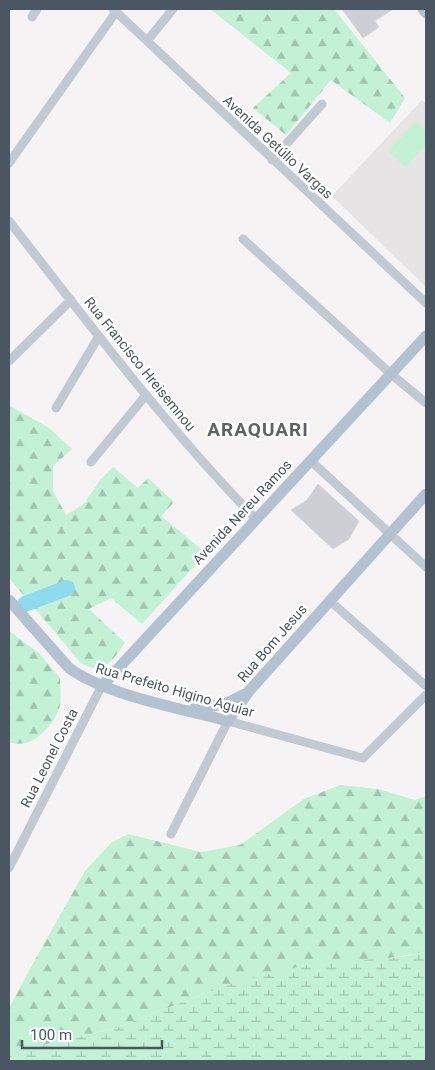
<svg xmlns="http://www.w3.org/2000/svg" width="435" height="1070" font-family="Roboto,sans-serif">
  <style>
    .education { fill: #e6e4e5 }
    .forest { fill: url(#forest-firs) }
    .wetland { fill: url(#wetland-marsh) }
    .pitch { fill: #c3f1d5 }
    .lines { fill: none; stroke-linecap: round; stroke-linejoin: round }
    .river { stroke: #90daee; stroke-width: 16 }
    .building { fill: #cdcfd5; stroke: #d7d9de }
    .minor { stroke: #c1cad2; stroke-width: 9 }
    .major { stroke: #b3c2d1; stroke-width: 11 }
    .labels { text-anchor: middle; stroke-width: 5; stroke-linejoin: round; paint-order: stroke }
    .street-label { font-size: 14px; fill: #4a5661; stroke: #fff }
    .district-label { font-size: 19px; font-weight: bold; letter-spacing: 1px; fill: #5f6368; stroke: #fff }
  </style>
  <defs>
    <pattern id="forest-firs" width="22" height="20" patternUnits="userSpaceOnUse" patternTransform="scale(1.25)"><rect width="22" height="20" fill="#c3f1d5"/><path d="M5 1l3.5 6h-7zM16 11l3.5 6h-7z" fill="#a0c6b0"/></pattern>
    <pattern id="wetland-marsh" width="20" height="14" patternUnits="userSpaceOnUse" patternTransform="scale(1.25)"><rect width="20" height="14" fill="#c3f1d5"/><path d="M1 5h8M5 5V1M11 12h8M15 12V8" fill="none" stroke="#a0c6b0"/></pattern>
  </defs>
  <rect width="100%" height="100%" fill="#f5f3f3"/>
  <path class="education" d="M422,100l4,4v183l-94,-91z"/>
  <path class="forest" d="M210,9h124l71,89 -15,25 -59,-43 -45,55 -33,-27 38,-35z
    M9,405l40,23 23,21 -19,17v25l13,24 18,-11 17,-25 12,-12 25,21 10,-10 26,24 -13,14 45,37 -64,71 -31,-26 -22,11 36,34c-14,18 -20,34 -44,20l-72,-85z
    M9,631l31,23 20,24c0,9 2,23 -1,31 -8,20 -28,41 -50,33z
    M340,785l38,4 37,11 11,-4v156l-193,31 -120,46 -62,14 -42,13v-48l22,-41 54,-96 26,-28 17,-9 73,18 39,-7 64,-46z"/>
  <path class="wetland" d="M426,952v109h-417v-5l4,-2 38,-11 62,-14 120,-46 73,-18 95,-8z"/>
  <path class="pitch" d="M416,121l10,10v13l-20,23 -18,-16z"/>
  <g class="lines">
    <path class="river" d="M25,604l42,-16"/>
  </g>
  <path class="building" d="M342,9h51l-18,12 4,6 -16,11z
    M318,484l41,37 -10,18 -16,10 -42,-39 16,-10z"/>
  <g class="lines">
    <path class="minor" d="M113,9l313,294
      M32,17l5,-8
      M147,41l26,-32
      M272,160l50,-56
      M9,163l107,-151
      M9,221c79,101 157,206 247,298
      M243,239l148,135 35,29
      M9,361l62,-61
      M56,408l43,-72
      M311,461l115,106
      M91,462l55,-67
      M329,600l97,86
      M171,834l57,-113 135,37 63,-63
      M9,868l92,-181"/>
    <path class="major" d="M423,9l3,4
      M9,600l60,68c39,28 111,40 159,53l21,-30 177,-197
      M101,687l325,-351
      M194,709l31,-5 20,-10"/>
  </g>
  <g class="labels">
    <g class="street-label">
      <text transform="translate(278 147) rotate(43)" y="5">Avenida Getúlio Vargas</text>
      <text transform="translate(140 364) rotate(51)" y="5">Rua Francisco Hreisemnou</text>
      <text transform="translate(242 512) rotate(-47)" y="5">Avenida Nereu Ramos</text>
      <text transform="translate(272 643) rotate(-49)" y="5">Rua Bom Jesus</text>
      <text transform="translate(175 690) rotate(16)" y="5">Rua Prefeito Higino Aguiar</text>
      <text transform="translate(49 758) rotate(-63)" y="5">Rua Leonel Costa</text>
    </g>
    <g class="district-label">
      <text x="258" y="436">ARAQUARI</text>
    </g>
  </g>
  <rect width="435" height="1070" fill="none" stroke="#4a5661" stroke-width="20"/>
  <path d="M22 1040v8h140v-8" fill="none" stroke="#4a5661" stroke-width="2.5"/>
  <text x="30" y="1040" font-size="15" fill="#4a5661" stroke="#ffffff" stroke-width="4" paint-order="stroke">100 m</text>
</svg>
